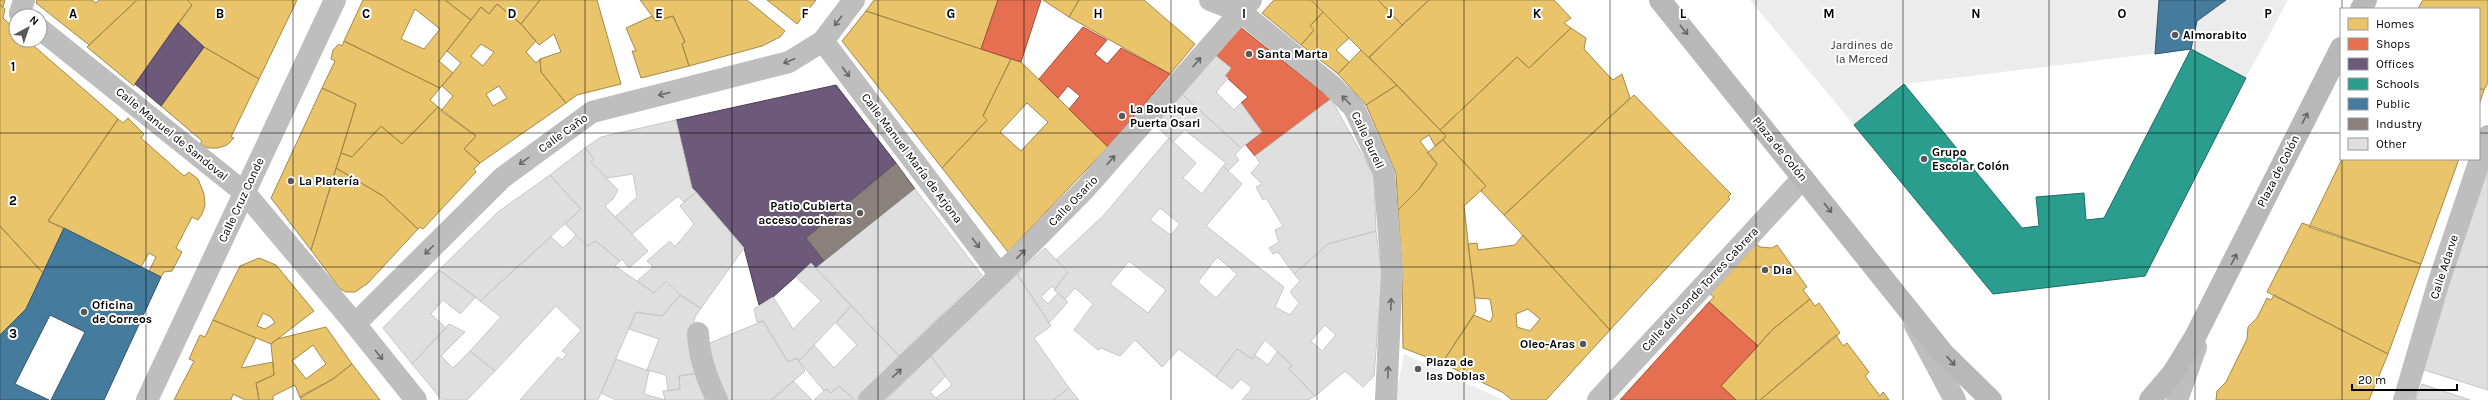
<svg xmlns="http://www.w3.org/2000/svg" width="2488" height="400" font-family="Karla,sans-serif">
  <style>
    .green { fill: #ececec }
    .homes { fill: #e9c46a; stroke: #a3894a; fill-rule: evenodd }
    .shops { fill: #e76f51; stroke: #a24e39 }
    .offices { fill: #6d597a; stroke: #4c3e55 }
    .schools { fill: #2a9d8f; stroke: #1d6e64 }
    .public { fill: #457b9d; stroke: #30566e }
    .industry { fill: #8a817c; stroke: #615a57 }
    .building { fill: #dfdfdf; stroke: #c7c7c7; fill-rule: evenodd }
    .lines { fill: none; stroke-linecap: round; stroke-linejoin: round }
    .pedestrian { stroke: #bebebe; stroke-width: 22 }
    .minor { stroke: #bebebe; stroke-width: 22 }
    .secondary { stroke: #b8b8b8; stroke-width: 22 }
    .oneway { stroke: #686868 }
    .oneway2 { stroke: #656565 }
    .grid { fill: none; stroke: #000; stroke-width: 1; stroke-opacity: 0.55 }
    .poi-dot { fill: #595959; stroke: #fff; stroke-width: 1.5 }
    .labels { text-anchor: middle; stroke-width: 4; stroke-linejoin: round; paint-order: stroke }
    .poi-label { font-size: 12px; font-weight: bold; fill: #000; stroke: #fff; text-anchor: start }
    .park-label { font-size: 12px; fill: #333; stroke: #fff }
    .street-label { font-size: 12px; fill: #000; stroke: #fff }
    .grid-label { font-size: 13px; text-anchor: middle; font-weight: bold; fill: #000; stroke: #fff; stroke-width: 4; stroke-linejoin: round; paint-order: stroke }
  </style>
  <rect width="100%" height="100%" fill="#fff"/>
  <path class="green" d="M1750,0h538l-42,78 -55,-29 -287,35 -50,41z
    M1404,354l99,46h-108z"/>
  <path class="homes" d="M0,0h5l-2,7 -3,-2z
    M37,0h55l4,3 3,-3h38l-48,45 -53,-42z
    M137,0h50l5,5 -58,81 -47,-39z
    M187,0h110l-38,79 -55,-32 -26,-24 14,-18z
    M363,0h82l26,20 -32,41 14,12 -13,15 -96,-47zM415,9l25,20 -16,20 -23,-10z
    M445,0h95l-19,24 -24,-20 -8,10 -8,-7 -10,13z
    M540,0h57l24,84 -44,11 -11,8 -25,-31 -1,-13 21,-7 -7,-18 -15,11 -18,-21z
    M640,0h107l38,31 -5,6 -18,9 -73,20 -7,-22 3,-2 -12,-26 -17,5z
    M767,0h49l-19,24z
    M874,0h124l-17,49 -115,-38z
    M1043,0h36l-10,17z
    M1079,0h65l51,44 -25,30 -101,-57z
    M1274,0h37l12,12 -13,14 4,4 -13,15 -39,-32z
    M1311,0h67l24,25 -33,33z
    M1378,0h51l-27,25z
    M1429,0h125l17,18 -7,5 7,5 -42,40 -12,-11 -77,73 -71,-73z
    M2423,0h65v83l-4,7 -5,-2v-79h-61z
    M497,4l24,20 15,17 -10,11 10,11 4,-4 1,13 25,31 -86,60 -16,-14 12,-13 -35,-25 12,-15 -11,-10 19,-23 -14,-12 34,-44 8,7zM481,44l13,8 -11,14 -12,-10zM499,86l8,12 -14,8 -7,-12z
    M0,5l5,4 -2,9 13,12v10h11l91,79 -70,102 16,7 -21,45 -43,-47z
    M866,11l145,48 -28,57 4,4 -45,48 -100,-127z
    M1323,12l26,26 -13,12 13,12 -11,12 -37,-29 13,-15 -4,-4z
    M652,16l4,5 17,-5 12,26 -3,2 7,22 -48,12 -9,-27h4l-10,-23z
    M1571,28l15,10 -2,11 23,25 6,6 9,-6 8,24 -126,117 -23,-24 5,-5 -43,-46 3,-4 -6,-6 77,-73 12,11z
    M344,41l96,47 -10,12 8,7 -36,37 -21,-18 -29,31 -11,-4 15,-49 -34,-16 13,-27 -4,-2 2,-9 6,-6 3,2z
    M204,47l55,32 -28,58 3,1 -7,7 -9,3h-10l-8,-4 2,-3 -41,-35z
    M1361,50l36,35 -31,20 -28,-31z
    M1011,59l10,3 87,85 -100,105 -66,-84 45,-48 -4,-4zM1027,103l21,19 -27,29 -21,-19z
    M1397,85l49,51 -11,10 -6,-11 -9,6 17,23 -18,25 -21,21 -2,-37 -30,-68z
    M322,88l34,16 -45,146 -40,-52z
    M2479,88l5,2 -5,15z
    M1634,95l97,99 -3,3 2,2 -120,131 -106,-115z
    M438,107l38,29 -12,13 16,14 -6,6 2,3 -53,57 -3,-2 -2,2 -35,-33 -47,-28 5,-15 11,4 29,-31 21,18z
    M128,118l16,16 -3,4 43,38 5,-4 9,7 6,15 1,12 -3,8 -4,6 -6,-3 -16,31 6,4 -10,19 -8,1 -3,5 -12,-6 7,-14 -7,-4 -8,14 -93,-46 70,-102 5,4z
    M1443,140l43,46 -22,20 12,105 -34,52 -39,-15 -1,-77 -4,-61 21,-21 18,-25 -10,-11z
    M2342,159h117l-38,105 -112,-37z
    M336,168l47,28 35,33 -50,54 -13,9h-9l-6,-3 -29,-39z
    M2302,223l119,41 -33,90 -121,-62z
    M0,226l43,47 -17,36 -26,26z
    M1523,235l87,95 -64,70h-34l-10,-8 -60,-29 32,-48 16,7 3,-6 -3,-17 -15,-1 -7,-54 9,-1 1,7 37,-5zM1528,309l12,10 -10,12 -13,-4 -1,-13z
    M1756,244l4,3 12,1 5,-3 30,42 -4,3 7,9 -38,31 -14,16 -49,-44 5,-5 -4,-3z
    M259,258l17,7 38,46 -43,33 -58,-24 27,-54zM263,313l8,4 4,6 -10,6 -8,-3z
    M2274,295l114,59 -19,46h-153l1,-9 9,-9 21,-43 1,-12 9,-9 10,-20 4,2z
    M1810,299l5,7 4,-3 21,30 -80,67h-24l-15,-14 51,-56z
    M213,320l43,18 -15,30 32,-6 1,13 -18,8 3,17h-14l-12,-6 -2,6h-57l20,-39 -5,-2 11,-24 5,2z
    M326,327l26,37 -19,15 -33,19 -5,-13 -22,11v4h-14l-3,-17 18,-8 -3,-31 6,-5zM313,345l13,19 -20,15 -14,-18z
    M1836,335l7,11 4,-3 22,29 -4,4 15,20 3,-4 6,8h-129z
    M352,364l28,36h-79v-4l32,-17z"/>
  <path class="shops" d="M998,0h43l-20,62 -40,-13z
    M1239,26l92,73 -76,57 -9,-11 16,-13 -21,-29 7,-6 -23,-21 6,-8 -16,-13z
    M1083,27l24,13 -12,14 12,10 14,-16 49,26 -62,73 -39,-38 11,-13 -12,-10 -10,12 -19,-19z
    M1709,302l49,44 -37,40 15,14h-116z"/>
  <path class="offices" d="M178,23l26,24 -43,59 -26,-22z
    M836,85l60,78 -90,75 18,23 -8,7 -5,-5 -38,34 -14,8 -15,-57 -52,-60 -16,-68z"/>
  <path class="schools" d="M2191,49l55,29 -101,198 -152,18 -139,-169 50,-41 118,144 17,-2 -3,-29 48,-4 2,27 18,-2z"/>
  <path class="public" d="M2159,0h67l-29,21 -6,28 -36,5z
    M64,228l97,49 -57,123h-53l34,-68 -35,-17 -35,69 34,16h-49v-65l26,-26z"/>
  <path class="industry" d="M896,163l19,26 -91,72 -18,-23z"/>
  <path class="building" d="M1215,55l16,13 -6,8 3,2 -12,14 18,18 7,-7 21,29 -21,16 -60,-55z
    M1181,93l60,55 -6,7 4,5 -11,11 -5,-5 3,-3 -41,-33 -12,12 -19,-18z
    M1331,99l43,77 2,55 -48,13 -34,30 -16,-22 -5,2 -4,-6 10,-6 -4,-12 8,-4 -17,-28 -3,2 -7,-13 6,-3 -11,-11 9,-10 -5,-7z
    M676,120l16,68 4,4 -12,10 -6,-6 -46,38 -17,-17 22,-20 -4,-23 -26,4 -16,-16 3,-3 -9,-11 16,-11z
    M1169,138l27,25 -13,15 19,16 21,-28 19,18 -36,42 78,61 -9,20 15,8 9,-12 -9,-11 10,-11 -6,-7 34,-30 48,-13 6,45 -8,100 -11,11 -18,-16 -30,25 -26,-27 3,-4 -27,-25 -13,19 -15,-10 -21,28 -37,-28 -17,18 -27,-27 -15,16 -19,-8 -3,2 -24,-20 19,-26 -18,-16 -10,11 -11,-9 14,-18 -12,-12 48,-45zM1160,208l20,16 -9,11 -21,-15zM1217,257l20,17 -21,24 -18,-16zM1129,261l37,29 -18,23 -38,-29zM1325,325l11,10 -14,16 -11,-10z
    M585,148l9,11 -3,3 27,28 -5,9 -8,7 43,45 -19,17 -7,-9 -2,2 -24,-20 -9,5 -22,-22 16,-15 -31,-34z
    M2488,163v227l-67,-21z
    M550,175l31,34 -101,92 -41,-31 59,-58z
    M915,189l67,86 -83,81 -83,-88z
    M696,192l48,56 -43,60 -21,-13 -14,-14 -12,12 -17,-12 16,-14 -6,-6 23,-20 5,6 19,-23 -14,-18z
    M576,235l11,11 9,-5 24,20 -5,5 39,27 12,-12 14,14 -18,21 -26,-4 -38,88h-78l38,-43 4,3 5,-6 -5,-3 19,-21 -25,-24 -61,65 -25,-20 31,-34 -21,-16 71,-64 12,11z
    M1045,248l23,24 -13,17 -3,-3 -11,11 7,7 10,-11 10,9 -19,21 -32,-49z
    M811,263l40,43 -52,55 -2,-3 -9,4 -25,-41 -6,1 -3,-13 19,-12 20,32 28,-28 -25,-24z
    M439,270l37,27 -16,17 -17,-14 -12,14 15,14 -34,36 -29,-36z
    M1017,274l34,52 -17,12 35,50 -16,12h-115l-2,-2 16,-13 -21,-29z
    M680,295l21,13 -6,9 -3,15 7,41 -20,3 1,13 -12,2 -2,-16 -19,-5 12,-31 -30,-10 7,-17 26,4z
    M851,306l48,50 -43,44 -17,-14 -8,7 -5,-4 -2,2 -25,-30 15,-16 20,23 23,-23 -21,-22z
    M763,321l25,41 9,-4 8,13 -33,29h-48l-19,-55z
    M449,324l16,8 -24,24 12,12 17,-17 25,20 -28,29h-25l-30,-36z
    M1237,349l15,10 3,-4 13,10 9,-13 15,13 -3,4 26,27 -7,4h-66l10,-12 -11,-9 -9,10 -16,-12z
    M931,356l15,20 -16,16 8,8h-52z
    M616,359l33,12 -5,23 21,6h-49l-15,-7z
    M699,373l11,27h-45l-2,-9 17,-2 -1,-13z
    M793,381l19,19h-40v-1z
    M2422,384l48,16h-54z
    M839,386l15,14h-40l12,-11 5,4z
    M1069,388l10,12h-26z"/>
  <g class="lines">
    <path class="pedestrian" d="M24,0l-4,13 4,3
      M40,29l205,164 110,131
      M823,41l177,234
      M698,333c1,25 9,45 19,67
      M147,400l188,-400
      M2404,400l35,-119 49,-145"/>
    <path class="minor" d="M1210,0l31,12 90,73 23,23 30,65 8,98 -6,129
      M1915,325l40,75
      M416,400l-61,-76 147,-146 90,-66 197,-50 34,-21 31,-41
      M869,400l131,-125 85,-86 166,-189
      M1598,400l205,-222
      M2177,400l19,-53"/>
    <path class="secondary" d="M1660,0l283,353 48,47
      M2361,9l5,-9
      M2150,400l23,-27 22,-36 146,-289"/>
  </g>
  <defs><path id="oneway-shaft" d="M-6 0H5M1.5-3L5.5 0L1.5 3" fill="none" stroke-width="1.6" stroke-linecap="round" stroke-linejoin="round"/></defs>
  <g class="oneway">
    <use href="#oneway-shaft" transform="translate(838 21) rotate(127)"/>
    <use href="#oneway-shaft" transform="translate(789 61) rotate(157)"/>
    <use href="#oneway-shaft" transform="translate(1197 62) rotate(-49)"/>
    <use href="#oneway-shaft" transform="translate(846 72) rotate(53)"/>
    <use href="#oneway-shaft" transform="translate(664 94) rotate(166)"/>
    <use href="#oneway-shaft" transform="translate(1346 100) rotate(-135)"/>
    <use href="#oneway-shaft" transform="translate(1111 160) rotate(-49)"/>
    <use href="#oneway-shaft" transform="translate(524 161) rotate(144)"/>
    <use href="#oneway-shaft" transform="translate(976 243) rotate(53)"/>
    <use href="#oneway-shaft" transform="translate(429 250) rotate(135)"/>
    <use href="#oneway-shaft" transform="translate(1021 254) rotate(-45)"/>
    <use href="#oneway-shaft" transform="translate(1391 304) rotate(-88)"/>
    <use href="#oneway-shaft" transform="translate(379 355) rotate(51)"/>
    <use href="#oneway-shaft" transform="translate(1388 372) rotate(-87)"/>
    <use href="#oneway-shaft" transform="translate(897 373) rotate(-43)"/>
  </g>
  <g class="oneway2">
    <use href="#oneway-shaft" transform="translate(1684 30) rotate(51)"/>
    <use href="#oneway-shaft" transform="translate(2305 118) rotate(-63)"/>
    <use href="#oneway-shaft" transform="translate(1828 208) rotate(51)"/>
    <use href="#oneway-shaft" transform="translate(2234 259) rotate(-63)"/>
    <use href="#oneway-shaft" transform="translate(1951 361) rotate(47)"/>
  </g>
  <path class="grid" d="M146,0v400M293,0v400M439,0v400M585,0v400M732,0v400M878,0v400M1024,0v400M1171,0v400M1317,0v400M1464,0v400M1610,0v400M1756,0v400M1903,0v400M2049,0v400M2195,0v400M2342,0v9M0,133h2341M2479,133h9M2342,159v241M0,267h2488"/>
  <g class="poi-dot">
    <circle cx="2175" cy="35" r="4"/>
    <circle cx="1249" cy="54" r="4"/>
    <circle cx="1122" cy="116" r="4"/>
    <circle cx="1924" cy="159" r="4"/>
    <circle cx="291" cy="181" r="4"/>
    <circle cx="860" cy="213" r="4"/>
    <circle cx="1765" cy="270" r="4"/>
    <circle cx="84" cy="312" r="4"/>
    <circle cx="1583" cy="344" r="4"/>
    <circle cx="1418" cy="369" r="4"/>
  </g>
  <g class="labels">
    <g class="poi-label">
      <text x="2183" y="39">Almorabito</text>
      <text x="1257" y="58">Santa Marta</text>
      <text x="1130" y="113">La Boutique<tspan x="1130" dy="14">Puerta Osari</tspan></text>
      <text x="1932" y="156">Grupo<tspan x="1932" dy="14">Escolar Colón</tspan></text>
      <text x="299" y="185">La Platería</text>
      <text x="852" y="210" text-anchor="end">Patio Cubierta<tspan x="852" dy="14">acceso cocheras</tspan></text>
      <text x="1773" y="274">Dia</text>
      <text x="92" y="309">Oficina<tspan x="92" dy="14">de Correos</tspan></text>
      <text x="1575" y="348" text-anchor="end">Oleo-Aras</text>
      <text x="1426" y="366">Plaza de<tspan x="1426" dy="14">las Doblas</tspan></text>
    </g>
    <g class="park-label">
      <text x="1862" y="49">Jardines de<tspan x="1862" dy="14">la Merced</tspan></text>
    </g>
    <g class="street-label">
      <text transform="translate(563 133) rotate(-36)" y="4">Calle Caño</text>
      <text transform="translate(172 134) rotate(39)" y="4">Calle Manuel de Sandoval</text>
      <text transform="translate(1368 140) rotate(65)" y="4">Calle Burell</text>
      <text transform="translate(1780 149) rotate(51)" y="4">Plaza de Colón</text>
      <text transform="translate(912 158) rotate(53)" y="4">Calle Manuel María de Arjona</text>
      <text transform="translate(2278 171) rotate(-63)" y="4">Plaza de Colón</text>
      <text transform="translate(241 200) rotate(-65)" y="4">Calle Cruz Conde</text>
      <text transform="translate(1073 201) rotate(-46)" y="4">Calle Osario</text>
      <text transform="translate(2444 267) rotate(-72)" y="4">Calle Adarve</text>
      <text transform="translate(1700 289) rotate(-47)" y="4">Calle del Conde Torres Cabrera</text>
    </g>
  </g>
  <g class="grid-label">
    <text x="73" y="18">A</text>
    <text x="220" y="18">B</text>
    <text x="366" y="18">C</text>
    <text x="512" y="18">D</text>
    <text x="659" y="18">E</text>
    <text x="805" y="18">F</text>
    <text x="951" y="18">G</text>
    <text x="1098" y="18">H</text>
    <text x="1244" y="18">I</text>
    <text x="1390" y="18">J</text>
    <text x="1537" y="18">K</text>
    <text x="1683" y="18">L</text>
    <text x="1829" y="18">M</text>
    <text x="1976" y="18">N</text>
    <text x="2122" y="18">O</text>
    <text x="2268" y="18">P</text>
    <text x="13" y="71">1</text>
    <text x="13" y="205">2</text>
    <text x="13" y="338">3</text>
  </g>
  <rect x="2340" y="8" width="140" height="152" fill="#ffffff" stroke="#999999"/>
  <rect x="2348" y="18" width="20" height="12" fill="#e9c46a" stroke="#999999"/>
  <text x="2376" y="28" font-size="12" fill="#000000">Homes</text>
  <rect x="2348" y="38" width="20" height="12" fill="#e76f51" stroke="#999999"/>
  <text x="2376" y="48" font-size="12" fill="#000000">Shops</text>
  <rect x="2348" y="58" width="20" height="12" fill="#6d597a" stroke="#999999"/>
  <text x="2376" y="68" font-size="12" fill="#000000">Offices</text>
  <rect x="2348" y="78" width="20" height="12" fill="#2a9d8f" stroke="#999999"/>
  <text x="2376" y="88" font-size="12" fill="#000000">Schools</text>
  <rect x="2348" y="98" width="20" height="12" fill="#457b9d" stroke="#999999"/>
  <text x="2376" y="108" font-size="12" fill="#000000">Public</text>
  <rect x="2348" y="118" width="20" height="12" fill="#8a817c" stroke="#999999"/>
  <text x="2376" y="128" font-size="12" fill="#000000">Industry</text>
  <rect x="2348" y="138" width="20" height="12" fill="#dfdfdf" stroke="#999999"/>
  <text x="2376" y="148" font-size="12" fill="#000000">Other</text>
  <g transform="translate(28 28) rotate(40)"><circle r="19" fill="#ffffff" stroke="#999999"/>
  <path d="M0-3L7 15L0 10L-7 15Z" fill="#595959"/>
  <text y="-6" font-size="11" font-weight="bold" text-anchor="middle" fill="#000000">N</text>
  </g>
  <path d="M2352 384v6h105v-6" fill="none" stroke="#000000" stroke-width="2"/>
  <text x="2358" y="384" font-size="12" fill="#000000" stroke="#ffffff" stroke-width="3" paint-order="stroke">20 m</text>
</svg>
